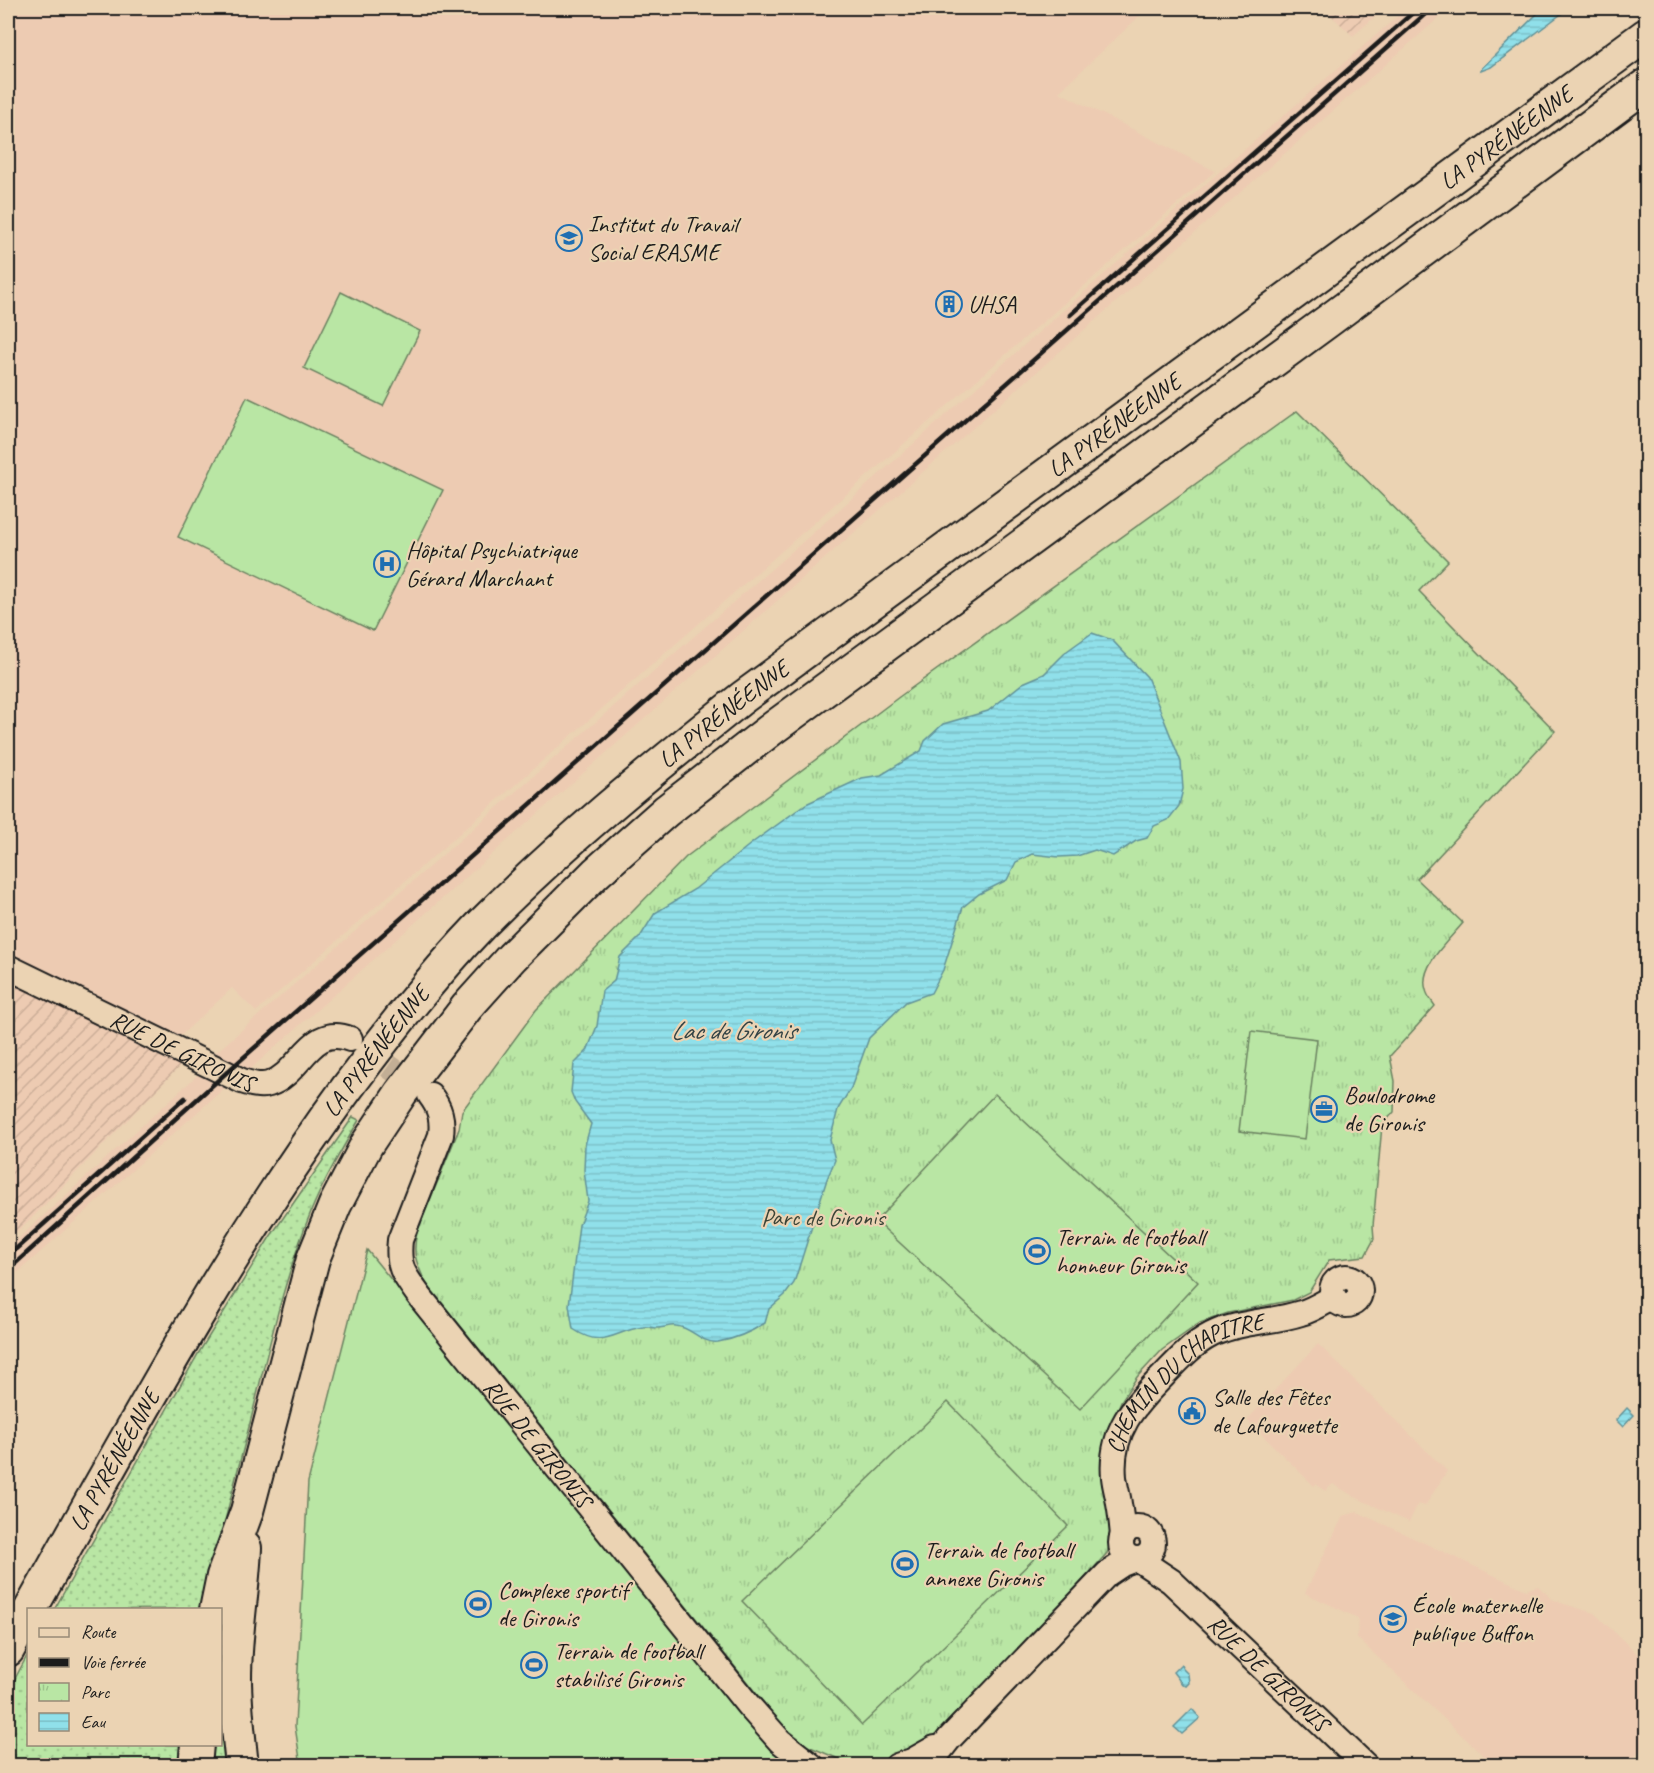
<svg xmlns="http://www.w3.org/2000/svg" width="1654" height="1773" font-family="Caveat,sans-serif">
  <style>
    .built { fill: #edcbb2 }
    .industrial { fill: url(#industrial-furrows) }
    .grass { fill: url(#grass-dots); stroke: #6a8160; stroke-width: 1.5 }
    .park { fill: url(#park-tufts); stroke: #6a8160; stroke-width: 1.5 }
    .pitch { fill: #b9e6a4; stroke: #6a8160; stroke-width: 1.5 }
    .water { fill: url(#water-rules); stroke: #629298; stroke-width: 1.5 }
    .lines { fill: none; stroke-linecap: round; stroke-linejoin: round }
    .secondary-tunnel { stroke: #c2ae95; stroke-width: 24; stroke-dasharray: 24 12; stroke-linecap: butt }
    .secondary-casing { stroke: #1c1c1c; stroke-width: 28 }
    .highway-casing { stroke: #1c1c1c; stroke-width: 36 }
    .secondary { stroke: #ebd3b3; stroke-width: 24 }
    .highway { stroke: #ebd3b3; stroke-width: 32 }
    .rail { stroke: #1c1c1c; stroke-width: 4.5 }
    .labels { text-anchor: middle; stroke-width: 4.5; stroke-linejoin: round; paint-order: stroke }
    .street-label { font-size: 24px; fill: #1c1c1c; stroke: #ebd3b3 }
    .poi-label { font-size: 24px; fill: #1c1c1c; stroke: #ebd3b3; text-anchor: start }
    .park-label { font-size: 24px; fill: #3b4437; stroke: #ebd3b3 }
    .water-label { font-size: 26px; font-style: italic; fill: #334345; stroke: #ebd3b3 }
  </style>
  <defs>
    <pattern id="industrial-furrows" width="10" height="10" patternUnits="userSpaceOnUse" patternTransform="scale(1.5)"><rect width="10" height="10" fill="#edcbb2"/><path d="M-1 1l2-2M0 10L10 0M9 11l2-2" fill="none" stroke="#cbae98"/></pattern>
    <pattern id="grass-dots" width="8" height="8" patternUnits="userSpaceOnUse" patternTransform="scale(1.5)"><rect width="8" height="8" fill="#b9e6a4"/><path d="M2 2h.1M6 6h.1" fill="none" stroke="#9ec58d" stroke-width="1.8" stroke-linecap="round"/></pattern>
    <pattern id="park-tufts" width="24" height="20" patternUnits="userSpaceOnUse" patternTransform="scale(1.5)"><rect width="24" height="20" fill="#b9e6a4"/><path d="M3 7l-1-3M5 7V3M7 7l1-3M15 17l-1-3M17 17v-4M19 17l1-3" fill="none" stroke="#9ec58d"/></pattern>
    <pattern id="water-rules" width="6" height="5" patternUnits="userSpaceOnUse" patternTransform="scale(1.5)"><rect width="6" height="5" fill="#90e0ea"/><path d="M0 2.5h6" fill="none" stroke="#7cc0c8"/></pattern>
  </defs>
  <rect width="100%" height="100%" fill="#ebd3b3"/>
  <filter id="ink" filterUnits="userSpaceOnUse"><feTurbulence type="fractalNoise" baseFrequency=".0167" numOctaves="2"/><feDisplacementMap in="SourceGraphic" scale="12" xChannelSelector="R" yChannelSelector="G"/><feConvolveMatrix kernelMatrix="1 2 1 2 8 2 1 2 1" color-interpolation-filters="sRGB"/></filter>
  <g filter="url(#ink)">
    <path class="built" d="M8,8h1140l-89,84 156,79 -959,841 -24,-24 -55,51 -169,-82z
      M1407,8h43l-610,537 -594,528 -17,11 -221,197v-33l195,-178 10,-15 608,-529 406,-361z
      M1318,1344l129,127 -22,35 -7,-2 -9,18 -54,-25 -22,-13 -8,7 -9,-7 -2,2 -67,-66z
      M1357,1512l169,78 12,-4 14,13 9,4 33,10 52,49v82l-18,21h-134l-137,-127 1,-20 -53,-25 38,-77z"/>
    <path class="industrial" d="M1323,8h62l-32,28z
      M8,977l176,85 -152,156 -24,21z"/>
    <path class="grass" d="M353,1117l6,3c-17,29 -34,58 -47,89 -28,69 -44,142 -62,214 -16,62 -33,124 -45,186l-151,1 144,-256 72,-117z
      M28,1654v90l157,1 -2,20 -175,1v-74z
      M220,1682l11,83 -21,1 1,-21 9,-1z"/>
    <path class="park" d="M1297,411l151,150 -29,30 136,140 -138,148 46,44c-14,17 -45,44 -37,67 1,6 6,11 9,16l-45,50 5,25 -1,31 -12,13 -9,101 1,13 -9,17 -36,4 -20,32 -16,8 -65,13 -28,10 -38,27 -25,27 -16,24 -10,25 2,110 -6,17 -135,152 -36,37 -32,16 -27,7 -31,-3 -38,-16 -27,-22 -355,-441c-10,-20 -14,-29 -9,-51l42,-103 3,-18 74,-101 150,-153 213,-160z"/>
    <path class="pitch" d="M341,292l79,39 -37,75 -79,-38z
      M247,397l196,93 -70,141 -195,-94z
      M1251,1031l66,8 -12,100 -66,-8z
      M995,1094l203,188 -118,127 -204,-188z
      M367,1250l399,491 29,24 -494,1 -6,-40 13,-244z
      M948,1402l120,124 -206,199 -120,-124z"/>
    <path class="water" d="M1543,8h26l-78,59 -10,4 1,-3z
      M1092,633l20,7 35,37 34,85 2,27 -4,17 -11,14 -14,6 -7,12 -11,3 -23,15 -18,-6 -18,6 -18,1 -27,-3 -16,8 -9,18 -28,14 -16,13 -20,63 -12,23 -25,9 -37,36 -18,50 -13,21 -8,31 5,20 -8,19 -33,104 -9,12 -16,14 -4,14c-14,9 -29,16 -47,19 -17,2 -26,-15 -42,-16 -6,-1 -13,2 -19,2 -4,0 -9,-2 -14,-1 -30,4 -39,23 -70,2l-4,-24 10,-80 9,-24 -4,-31 1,-25 6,-21 -16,-22 -4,-10 3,-28 13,-13 10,-25 5,-35 12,-10 6,-24 20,-20 15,-24 40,-24 57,-46 54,-39 56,-26 19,-3 40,-24 4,-10 18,-17 45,-13 35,-28 21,-9 23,-23z
      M1627,1408l7,7 -11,12 -7,-7z
      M1181,1664l2,5 5,5 1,9 -3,3 -4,-2 -9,-12z
      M1192,1709l8,9 -18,16 -8,-7z"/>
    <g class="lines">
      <path class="secondary-tunnel" d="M359,1045l64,46"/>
      <defs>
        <g id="secondary">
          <path id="s1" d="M8,967l234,114c9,3 18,6 27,3 32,-10 41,-61 81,-45"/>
          <path id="s2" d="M430,1095c10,13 13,24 11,40l-41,105c-3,28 4,35 20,57l328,408 32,36 32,25"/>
          <circle cx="1346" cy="1291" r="14"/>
          <circle cx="1137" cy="1543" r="16"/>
          <path id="s3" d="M1123,1536c-1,-11 -2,-22 -4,-32 -1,-9 -4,-17 -5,-27 -4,-46 20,-72 50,-102 16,-16 31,-34 53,-43 27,-11 57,-10 84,-19 11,-3 22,-10 33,-16"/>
          <path id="s4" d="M1138,1559l33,22 195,185"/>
          <path d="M897,1766l15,-5 23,-13"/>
          <path d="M923,1766l12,-9 14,-18 158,-165 15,-10 13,-5"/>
        </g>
        <g id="highway">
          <path id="s5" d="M30,1610c100,-178 196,-357 317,-522 42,-56 85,-112 134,-163 82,-83 170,-154 261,-227l904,-663"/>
          <path d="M216,1610l7,-34 24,-65 66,-252 22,-54 32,-61 34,-51 66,-86 45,-50 84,-84 70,-62 107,-83 555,-407 318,-236"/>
          <path d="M8,1650l20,-37"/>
          <path d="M195,1766l2,-22"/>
          <path d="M242,1766c-3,-30 -7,-59 -7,-88 0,-44 8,-86 10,-130"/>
        </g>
      </defs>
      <use href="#secondary" class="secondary-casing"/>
      <use href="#highway" class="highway-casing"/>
      <use href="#secondary" class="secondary"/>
      <use href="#highway" class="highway"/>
      <path class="rail" d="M1070,315l348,-307
        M8,1256l177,-158
        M8,1270l218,-197 1206,-1065"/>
    </g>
  </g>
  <defs>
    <symbol id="university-ring" viewBox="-11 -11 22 22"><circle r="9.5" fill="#ebd3b3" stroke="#1f6fb2" stroke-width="1.5"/><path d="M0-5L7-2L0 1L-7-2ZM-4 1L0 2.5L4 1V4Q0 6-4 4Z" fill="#1f6fb2"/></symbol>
    <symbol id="building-ring" viewBox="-11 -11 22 22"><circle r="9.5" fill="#ebd3b3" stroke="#1f6fb2" stroke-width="1.5"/><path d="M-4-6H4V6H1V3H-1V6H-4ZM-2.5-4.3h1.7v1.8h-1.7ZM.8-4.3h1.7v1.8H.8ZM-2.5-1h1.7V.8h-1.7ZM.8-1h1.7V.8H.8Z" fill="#1f6fb2"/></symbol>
    <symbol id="hospital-ring" viewBox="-11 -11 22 22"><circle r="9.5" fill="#ebd3b3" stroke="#1f6fb2" stroke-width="1.5"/><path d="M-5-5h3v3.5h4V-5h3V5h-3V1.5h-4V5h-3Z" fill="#1f6fb2"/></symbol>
    <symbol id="office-ring" viewBox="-11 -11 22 22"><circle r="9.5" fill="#ebd3b3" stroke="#1f6fb2" stroke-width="1.5"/><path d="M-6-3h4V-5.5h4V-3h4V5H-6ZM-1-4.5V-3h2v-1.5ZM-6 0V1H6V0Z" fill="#1f6fb2"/></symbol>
    <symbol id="stadium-ring" viewBox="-11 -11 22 22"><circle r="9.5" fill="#ebd3b3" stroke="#1f6fb2" stroke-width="1.5"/><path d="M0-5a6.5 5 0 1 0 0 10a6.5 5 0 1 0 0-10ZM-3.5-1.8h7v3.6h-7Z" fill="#1f6fb2"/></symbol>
    <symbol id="civic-ring" viewBox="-11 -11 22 22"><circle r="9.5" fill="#ebd3b3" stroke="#1f6fb2" stroke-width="1.5"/><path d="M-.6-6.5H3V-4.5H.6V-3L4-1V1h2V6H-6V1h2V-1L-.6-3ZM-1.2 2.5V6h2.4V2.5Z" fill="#1f6fb2"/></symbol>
    <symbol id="school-ring" viewBox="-11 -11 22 22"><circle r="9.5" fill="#ebd3b3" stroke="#1f6fb2" stroke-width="1.5"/><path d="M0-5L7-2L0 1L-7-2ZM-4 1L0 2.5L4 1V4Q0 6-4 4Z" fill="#1f6fb2"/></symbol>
  </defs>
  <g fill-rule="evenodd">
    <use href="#university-ring" x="554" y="223" width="30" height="30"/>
    <use href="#building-ring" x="934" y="289" width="30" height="30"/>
    <use href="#hospital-ring" x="372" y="549" width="30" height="30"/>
    <use href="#office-ring" x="1309" y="1094" width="30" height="30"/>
    <use href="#stadium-ring" x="1022" y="1236" width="30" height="30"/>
    <use href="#civic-ring" x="1177" y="1396" width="30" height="30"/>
    <use href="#stadium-ring" x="890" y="1549" width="30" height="30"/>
    <use href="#stadium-ring" x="463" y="1589" width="30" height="30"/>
    <use href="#school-ring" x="1378" y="1604" width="30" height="30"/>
    <use href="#stadium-ring" x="519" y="1650" width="30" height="30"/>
  </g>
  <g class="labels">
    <g class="street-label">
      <text dy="8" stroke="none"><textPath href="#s5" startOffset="2116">LA PYRÉNÉENNE</textPath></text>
      <text dy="8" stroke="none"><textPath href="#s5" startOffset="1630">LA PYRÉNÉENNE</textPath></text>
      <text dy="8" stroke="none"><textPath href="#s5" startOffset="1144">LA PYRÉNÉENNE</textPath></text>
      <text dy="8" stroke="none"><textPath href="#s1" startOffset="194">RUE DE GIRONIS</textPath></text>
      <text dy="8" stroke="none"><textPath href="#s5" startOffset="658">LA PYRÉNÉENNE</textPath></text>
      <text dy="8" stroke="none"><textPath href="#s3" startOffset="189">CHEMIN DU CHAPITRE</textPath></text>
      <text dy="8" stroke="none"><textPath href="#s2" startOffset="406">RUE DE GIRONIS</textPath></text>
      <text dy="8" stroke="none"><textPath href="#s5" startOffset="172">LA PYRÉNÉENNE</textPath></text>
      <text dy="8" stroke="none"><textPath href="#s4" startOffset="174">RUE DE GIRONIS</textPath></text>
    </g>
    <g class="poi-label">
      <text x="588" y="232">Institut du Travail<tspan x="588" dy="28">Social ERASME</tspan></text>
      <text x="968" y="312">UHSA</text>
      <text x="406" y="558">Hôpital Psychiatrique<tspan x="406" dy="28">Gérard Marchant</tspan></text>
      <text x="1344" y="1103">Boulodrome<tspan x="1344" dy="28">de Gironis</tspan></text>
      <text x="1056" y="1245">Terrain de football<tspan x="1056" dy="28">honneur Gironis</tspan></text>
      <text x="1212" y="1405">Salle des Fêtes<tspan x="1212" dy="28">de Lafourguette</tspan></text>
      <text x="924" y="1558">Terrain de football<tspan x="924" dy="28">annexe Gironis</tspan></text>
      <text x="498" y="1598">Complexe sportif<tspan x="498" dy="28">de Gironis</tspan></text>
      <text x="1412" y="1613">École maternelle<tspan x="1412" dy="28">publique Buffon</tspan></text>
      <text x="554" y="1659">Terrain de football<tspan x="554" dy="28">stabilisé Gironis</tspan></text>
    </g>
    <g class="park-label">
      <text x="823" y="1225">Parc de Gironis</text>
    </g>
    <g class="water-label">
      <text x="733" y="1039">Lac de Gironis</text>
    </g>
  </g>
  <rect width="1654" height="1773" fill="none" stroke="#ebd3b3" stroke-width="30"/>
  <rect x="15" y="15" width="1624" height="1743" fill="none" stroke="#1c1c1c" stroke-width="2" filter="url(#ink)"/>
  <rect x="27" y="1608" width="195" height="138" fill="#ebd3b3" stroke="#988a77" stroke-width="1.5"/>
  <rect x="39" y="1628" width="30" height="9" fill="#ebd3b3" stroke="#988a77" stroke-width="1.5"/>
  <text x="81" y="1638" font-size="18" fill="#1c1c1c">Route</text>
  <rect x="39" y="1658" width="30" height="9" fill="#1c1c1c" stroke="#988a77" stroke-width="1.5"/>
  <text x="81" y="1668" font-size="18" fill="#1c1c1c">Voie ferrée</text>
  <rect x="39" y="1683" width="30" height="18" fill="url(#park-tufts)" stroke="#988a77" stroke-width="1.5"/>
  <text x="81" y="1698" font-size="18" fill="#1c1c1c">Parc</text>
  <rect x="39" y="1713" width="30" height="18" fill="url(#water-rules)" stroke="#988a77" stroke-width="1.5"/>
  <text x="81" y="1728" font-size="18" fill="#1c1c1c">Eau</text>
</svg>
